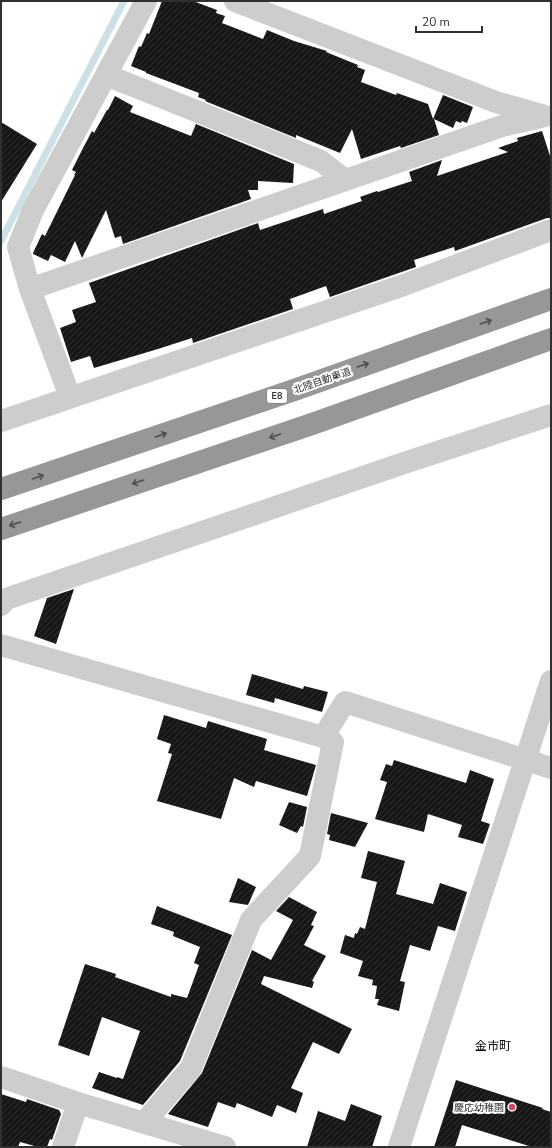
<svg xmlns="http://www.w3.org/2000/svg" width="552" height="1148" font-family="'Nunito Sans','Noto Sans JP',sans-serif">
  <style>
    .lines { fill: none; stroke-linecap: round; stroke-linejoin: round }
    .stream { stroke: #cbe0e7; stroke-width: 7 }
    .building { fill: url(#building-hatch) }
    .street { stroke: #cdcdcd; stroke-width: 22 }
    .highway { stroke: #979797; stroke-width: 22 }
    .oneway { stroke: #4f4f4f }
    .poi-dot { fill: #d14866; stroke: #fff; stroke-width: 1.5 }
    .labels { text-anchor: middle; stroke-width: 4; stroke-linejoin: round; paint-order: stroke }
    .shield { fill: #fff; stroke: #6e6e6e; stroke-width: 1 }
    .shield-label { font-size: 9px; font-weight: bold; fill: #303030 }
    .street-label { font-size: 10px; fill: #303030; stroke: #fff }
    .poi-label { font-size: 10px; fill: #303030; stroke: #fff; text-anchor: end }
    .quarter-label { font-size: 12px; fill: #000; stroke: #fff }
  </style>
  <defs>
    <pattern id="building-hatch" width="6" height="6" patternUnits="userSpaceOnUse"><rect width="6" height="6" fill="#171717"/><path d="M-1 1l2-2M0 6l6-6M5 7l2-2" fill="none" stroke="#303030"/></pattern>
  </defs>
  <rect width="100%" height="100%" fill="#fff"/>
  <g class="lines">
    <path class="stream" d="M1,241l123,-240"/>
  </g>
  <path class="building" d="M162,1h31l24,9 -1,3 9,3 -3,7 41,16 4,-9 27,11 33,10 -1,1 32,13 -1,2 8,3 -4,12 35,13 1,-2 31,11 5,15 10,-24 30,12 -6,16 -5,-2 -1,2 -5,-2 -3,7 -19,-9 5,16 -38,13 -1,-2 -39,13 -9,-30 -12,24 -44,-18v3l-91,-37 1,-1 -8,-3 1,-4 -53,-20v-1l-15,-6 8,-20 2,1 6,-14 2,1z
    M115,96l18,10 -3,6 61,24 5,-12 98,40 -1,19 -35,-2v9h-10l3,9 -128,45 -2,-8 -6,2 -9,-28 -24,48 -7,-17 -10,21 -14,-7 -3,6 -15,-7v-1l9,-19 3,2 30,-61h-1l2,-3 -4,-2 10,-20 10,-19 2,2 13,-23h1z
    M1,122l36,22 -36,58z
    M542,131l9,28v59h-4l-92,33 -1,-4 -40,13 2,7 -86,30 -4,-11 -36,13 3,10 -100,34 -1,-5 -34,11 -64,19 -4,-12 -19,6 -11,-34 16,-6 -4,-12 24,-8 -7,-19 169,-60 2,7 63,-21 1,5 38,-13 -2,-4 17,-6 1,1 34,-11 -3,-9 33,-12 -5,16 71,-24 -10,-4 20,-7 -1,-3z
    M74,589l-18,55 -22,-8 13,-38z
    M252,674l51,15 1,-3 24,6 -6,20 -47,-14 -1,5 -28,-8z
    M164,715l42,13 2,-7 59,18 -3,11 52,15 -9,31 -51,-15 -2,6 -20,-9 -13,41 -64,-18 15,-47 -4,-1 3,-9 -14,-5z
    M394,760l72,23 4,-13 24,9 -13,42 9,3 -7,20 -25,-7 4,-12 -34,-11 -4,18 -49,-13 12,-37 -7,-2 6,-16 6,2z
    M289,802l18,5 -4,20 -2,-1 -4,7 -18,-8z
    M331,813l37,10 -13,24 -26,-7 1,-5 -3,-1z
    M368,851l37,10 -9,33 37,10 7,-21 27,9 -12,39 -17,-5 -8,25 -20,-6 -10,36 5,1 -6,29 -22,-6 2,-6h-4l2,-13 -5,-1 1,-5 -15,-4 5,-15 -23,-8 5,-18 9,3 1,-5 2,1 3,-7 5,2 12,-47 -16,-4z
    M238,878l18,9 -8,18 -19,-3z
    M289,897l28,15 -6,13 3,1 -10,19 22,11 -14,25 2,1 -2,6 -48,-12 -3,8 91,45 -13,25 -26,-12 -22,46 12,5 -7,20 -19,-8 -5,12 -35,-14 -2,5 -17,-6 -10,25 -40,-13 34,-41 50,-123 19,10 22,-40 -17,-9z
    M157,906l75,29 -52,126 -37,44 -51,-17 7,-16 18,6v-1l6,2 17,-48 -38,-14 -13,39 -31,-11 27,-81 31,10 -1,3 56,20v-3l16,4 12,-33 -5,-2 6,-16 -27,-11 1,-4 -23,-8z
    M456,1080l87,28 -1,1 9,3v35h-19l-70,-22 -7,22h-21z
    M1,1094l25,8 1,-3 32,11 2,4 -9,26 -2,-1 -3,8h-9l-18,-5 -2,5h-17z
    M351,1104l31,12 -10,31h-65l11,-36 27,10z"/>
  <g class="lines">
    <path class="street" d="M235,1l261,101 46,13
      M106,75l215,86 24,19
      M30,289l472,-163 43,-10
      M70,397l-40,-108 -12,-42 15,-37 113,-209
      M1,421l400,-135 150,-56
      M1,605l5,-6 401,-137 144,-47
      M1,645l322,92 10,5 -23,114 -59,64 -60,148 -47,55
      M323,737l22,-35 206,66
      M1,1077l77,26 147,44
      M63,1147l15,-44
      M399,1147l152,-466"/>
    <path class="highway" d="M1,489l296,-100 254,-90
      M1,529l311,-105 239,-85"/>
  </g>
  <defs><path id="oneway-shaft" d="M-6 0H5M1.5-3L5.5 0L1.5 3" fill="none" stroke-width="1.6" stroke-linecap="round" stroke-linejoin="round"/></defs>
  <g class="oneway">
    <use href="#oneway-shaft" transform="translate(486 322) rotate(-19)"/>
    <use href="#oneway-shaft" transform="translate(363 365) rotate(-19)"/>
    <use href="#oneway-shaft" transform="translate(161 435) rotate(-19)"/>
    <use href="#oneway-shaft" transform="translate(275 436) rotate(161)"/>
    <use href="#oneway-shaft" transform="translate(38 477) rotate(-19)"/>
    <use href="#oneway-shaft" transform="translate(138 482) rotate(161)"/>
    <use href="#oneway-shaft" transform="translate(15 524) rotate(161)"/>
  </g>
  <circle class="poi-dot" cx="512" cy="1107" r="4"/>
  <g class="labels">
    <rect class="shield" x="267" y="389" width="20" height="14" rx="3"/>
    <g class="shield-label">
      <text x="277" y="399">E8</text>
    </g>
    <g class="street-label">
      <text transform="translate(322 380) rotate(-19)" y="4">北陸自動車道</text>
    </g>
    <g class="poi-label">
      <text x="504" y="1111">慶応幼稚園</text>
    </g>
    <g class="quarter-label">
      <text x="493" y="1050">金市町</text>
    </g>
  </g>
  <rect width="552" height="1148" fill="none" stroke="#303030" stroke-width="4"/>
  <path d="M416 26v6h66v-6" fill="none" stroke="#303030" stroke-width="2"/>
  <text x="422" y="26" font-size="12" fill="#303030" stroke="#ffffff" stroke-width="3" paint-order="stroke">20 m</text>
</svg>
